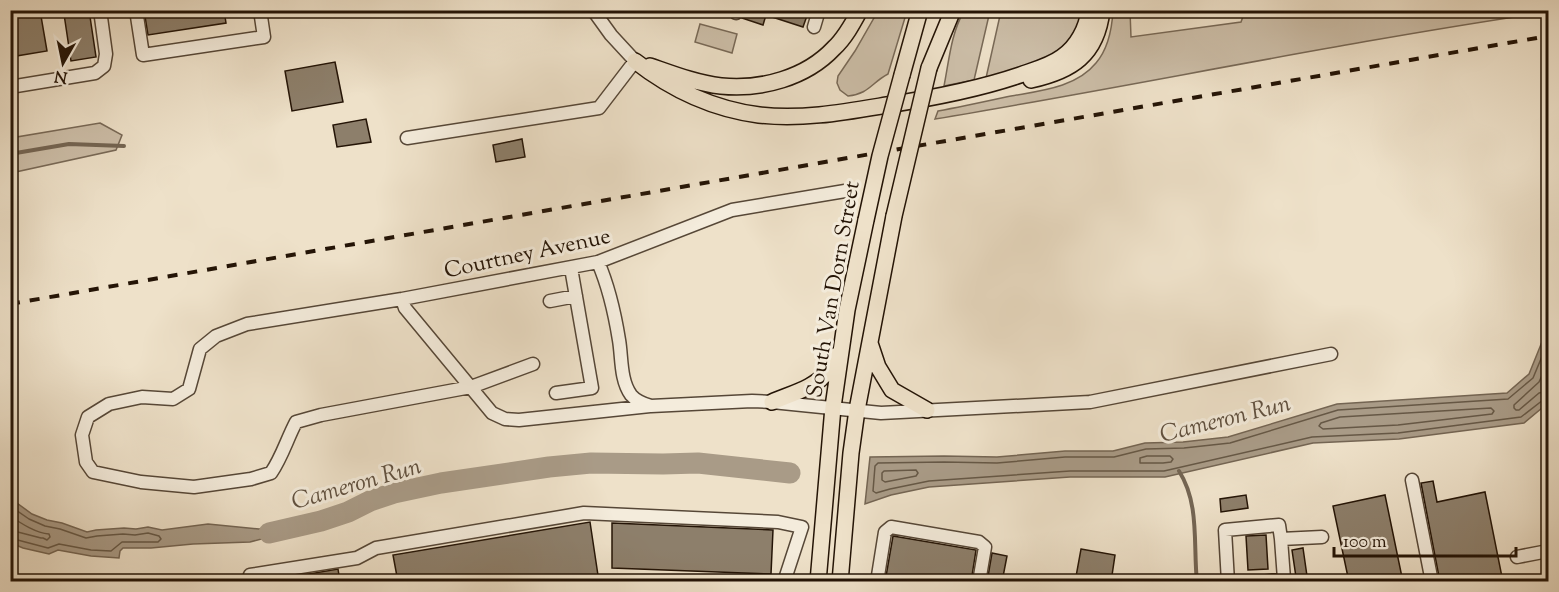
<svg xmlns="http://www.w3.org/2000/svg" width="1559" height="592" font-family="'Sorts Mill Goudy',serif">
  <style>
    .green { fill: #ccbea8; stroke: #786957; stroke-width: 1.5 }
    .water { fill: #a99b87; stroke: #746553; stroke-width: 1.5 }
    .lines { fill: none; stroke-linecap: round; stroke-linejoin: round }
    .shore { stroke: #665846; stroke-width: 1.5 }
    .stream { stroke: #746553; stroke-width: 4 }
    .river { stroke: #a99b87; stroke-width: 21 }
    .building { fill: #8d7f6b; stroke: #241406; stroke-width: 1.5 }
    .minor-casing { stroke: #564737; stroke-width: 15 }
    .major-casing { stroke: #241406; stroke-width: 18 }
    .minor { stroke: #f4ecdc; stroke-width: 12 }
    .major { stroke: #eee1c9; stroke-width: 15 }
    .rail { stroke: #241406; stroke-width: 4; stroke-dasharray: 10 10; stroke-linecap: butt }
    .major-bridge-casing { stroke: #241406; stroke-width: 18; stroke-linecap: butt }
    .major-bridge { stroke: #eee1c9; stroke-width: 15 }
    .labels { text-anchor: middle; stroke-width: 6; stroke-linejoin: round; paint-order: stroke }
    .street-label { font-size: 22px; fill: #241406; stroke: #f4ecdc }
    .water-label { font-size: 24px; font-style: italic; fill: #605140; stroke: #f4ecdc }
  </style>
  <rect width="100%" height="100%" fill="#eee1c9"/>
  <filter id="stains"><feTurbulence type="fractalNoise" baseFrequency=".00333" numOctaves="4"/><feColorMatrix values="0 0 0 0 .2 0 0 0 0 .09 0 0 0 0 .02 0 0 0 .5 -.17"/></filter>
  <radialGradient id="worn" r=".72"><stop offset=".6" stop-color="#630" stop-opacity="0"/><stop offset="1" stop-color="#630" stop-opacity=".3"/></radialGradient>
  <path class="green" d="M1302,10h246v2c-205,30 -409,73 -613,107l3,-8c22,-4 45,-9 68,-14 30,-6 69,-8 90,-34 12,-14 16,-35 17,-52h17l1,26 110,-15 4,-11h26l2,3h10z
    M878,11h29l-19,63c-17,9 -19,20 -40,22l-8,-6 -3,-7 1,-7 17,-25z
    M964,11h26l-16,69 -30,6c5,-25 7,-53 20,-75z
    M1001,11h81c-3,10 -5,21 -12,30 -16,20 -60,30 -84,37z
    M700,24l37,10 -5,19 -37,-11z
    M100,123l22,12 -6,15 -105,23v-35z"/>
  <path class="water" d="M1548,327v76l-24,20 -125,16 -86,4 -148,34h-95l-141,10 -38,8 -26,9 5,-47 74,-1 53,1 68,-6h48l32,-8 38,-1 45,-5 109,-33 170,-11 22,-19z
    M10,498l22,16 15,6 15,3 25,9 9,-2 28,-2 12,1 12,-2 14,3 46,-6 51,5 38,-3 -17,8 -30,8 -57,2 -42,4h-28l-3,3 -1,7 -28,-2 -33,-6 -9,4 -26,-6 -12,-5z"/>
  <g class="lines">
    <path class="shore" d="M1548,342l-15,36 -25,21 -170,11 -108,33 -46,5 -38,1 -32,8h-49l-68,6 -53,-1 -66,1 -3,3 -2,25 3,2 14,-4 39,-8 141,-10h94l148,-34 86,-4 123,-16 22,-17 5,-1
      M1548,362l-9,20 -25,23v3l2,2h3l20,-17 9,-2
      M1491,408l3,3 -2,3 -94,11 -75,4 -4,-3 2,-3 19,-6z
      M1147,456h23l3,3 -2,3 -8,1h-23v-5z
      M916,470l2,3 -2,3 -31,6 -3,-2v-7l2,-2z
      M10,506l19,13 16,7 15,3 26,9 11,-2 26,-2 12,1 13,-2 11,3 2,3 -3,3h-36l-11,9 -20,-1 -32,-6 -11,4 -38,-10
      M10,516c12,8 26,17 39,18l1,3 -3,3 -4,-2h-2l-31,-8"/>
    <path class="stream" d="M10,154l59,-10 55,2
      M1179,471c21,33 14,74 18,111"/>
    <path class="river" d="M269,533l52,-12 27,-9 22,-11 24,-8 47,-10 108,-16 42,-4 72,1 35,-1 92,10"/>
  </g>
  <path class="building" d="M10,10h23l1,7 7,-1 6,35 -37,6z
    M89,10l7,47 -25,4 -7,-47z
    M144,10h80l2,13 -78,12z
    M745,10h64l-6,17 -37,-12 -3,10 -21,-7z
    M335,62l8,40 -51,9 -7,-40z
    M366,119l5,23 -34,5 -4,-22z
    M522,139l3,18 -29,5 -3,-17z
    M1433,481l4,21 48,-10 18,90h-63l-19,-99z
    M1246,495l2,13 -27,4 -1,-13z
    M1385,495l18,87h-54l-16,-76z
    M590,522l9,60h-201l-5,-27z
    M612,523l161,7 -2,44 -159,-6z
    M1266,535l2,34 -20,1 -2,-34z
    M893,536l83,14 -5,32h-86z
    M1303,548l4,28 -11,1 -4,-27z
    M1081,549l34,6 -4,27h-36z
    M992,553l15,3 -5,26h-15z
    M338,569l2,13h-78z"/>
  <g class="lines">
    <defs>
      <path id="minor" d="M136,10l7,45 121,-18 -4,-27
        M736,13l1,-3
        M814,27l5,-17
        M10,87l85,-14 9,-7 2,-12 -6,-44
        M407,138l192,-30 36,-47 -24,-26 -18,-25
        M598,262c10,23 17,53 21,78 3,17 1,40 12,55 5,6 13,9 20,11l101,-5 20,1 109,11 209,-11 241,-48
        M402,299l3,9 87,105 13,6 14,1 131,-14
        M550,301l26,-5
        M533,364l-62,23 -150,28 -25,7c-9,17 -14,35 -25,51l-20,6 -57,8 -53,-5 -48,-10 -7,-10 -4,-27 6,-18 21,-13 33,-7 31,2 16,-10 11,-40 16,-13 31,-12 155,-25 196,-37 134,-52 113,-19
        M556,393l36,-5 -21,-120
        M1412,480l20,102
        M1517,557l31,-6
        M251,582l-1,-7 107,-17 19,-10 208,-35 194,9 24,5 -18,55
        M877,582l8,-50 6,-5 88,15 6,5 -6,35
        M1228,582l-3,-52 54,-5 2,14 41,-2
        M1262,582l22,-3 -3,-40"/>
      <path id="major" d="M635,61c37,29 78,48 124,54 43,5 86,-3 128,-10 46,-7 89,-15 133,-30 14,-5 30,-9 42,-18 15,-10 25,-29 27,-47
        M650,66c23,8 46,17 71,20 40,4 85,-8 113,-38 11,-10 19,-25 26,-38
        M929,68l24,-58
        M902,75l18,-65
        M1031,80c41,-9 66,-25 71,-70
        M870,343l8,24 14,23 35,20
        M772,402c18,-8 43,-14 55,-30 4,-5 7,-12 10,-17
        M818,582l15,-175 14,-97 19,-90
        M840,582l11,-129 6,-43 37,-194"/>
    </defs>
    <use href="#minor" class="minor-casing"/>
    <use href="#major" class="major-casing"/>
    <use href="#minor" class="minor"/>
    <use href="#major" class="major"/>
    <path class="rail" d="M10,304l1538,-268"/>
    <defs>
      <path id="major-bridge" d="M894,216l35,-148
        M866,220l14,-64 22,-81"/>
    </defs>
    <use href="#major-bridge" class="major-bridge-casing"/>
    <use href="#major-bridge" class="major-bridge"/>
  </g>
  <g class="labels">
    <g class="street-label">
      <text transform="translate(527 252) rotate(-12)" y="8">Courtney Avenue</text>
      <text transform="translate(832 289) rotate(-80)" y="8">South Van Dorn Street</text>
    </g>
    <g class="water-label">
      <text transform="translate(1225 418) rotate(-14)" y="8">Cameron Run</text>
      <text transform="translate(356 483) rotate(-16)" y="8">Cameron Run</text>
    </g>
  </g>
  <rect width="1559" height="592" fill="none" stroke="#eee1c9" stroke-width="36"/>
  <rect x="12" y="12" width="1535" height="568" fill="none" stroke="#241406" stroke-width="3"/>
  <rect x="18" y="18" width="1523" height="556" fill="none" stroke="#241406" stroke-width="1.5"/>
  <g transform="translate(63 63) rotate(189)" stroke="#f4ecdc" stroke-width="4.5" paint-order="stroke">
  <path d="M0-4.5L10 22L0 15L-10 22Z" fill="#241406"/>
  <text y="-9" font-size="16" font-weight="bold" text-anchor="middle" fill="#241406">N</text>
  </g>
  <path d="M1334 547v9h182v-9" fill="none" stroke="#241406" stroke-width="3"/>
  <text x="1343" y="547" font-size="18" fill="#241406" stroke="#f4ecdc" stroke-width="4.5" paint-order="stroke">100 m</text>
  <rect width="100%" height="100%" filter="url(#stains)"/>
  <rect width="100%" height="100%" fill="url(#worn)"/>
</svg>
